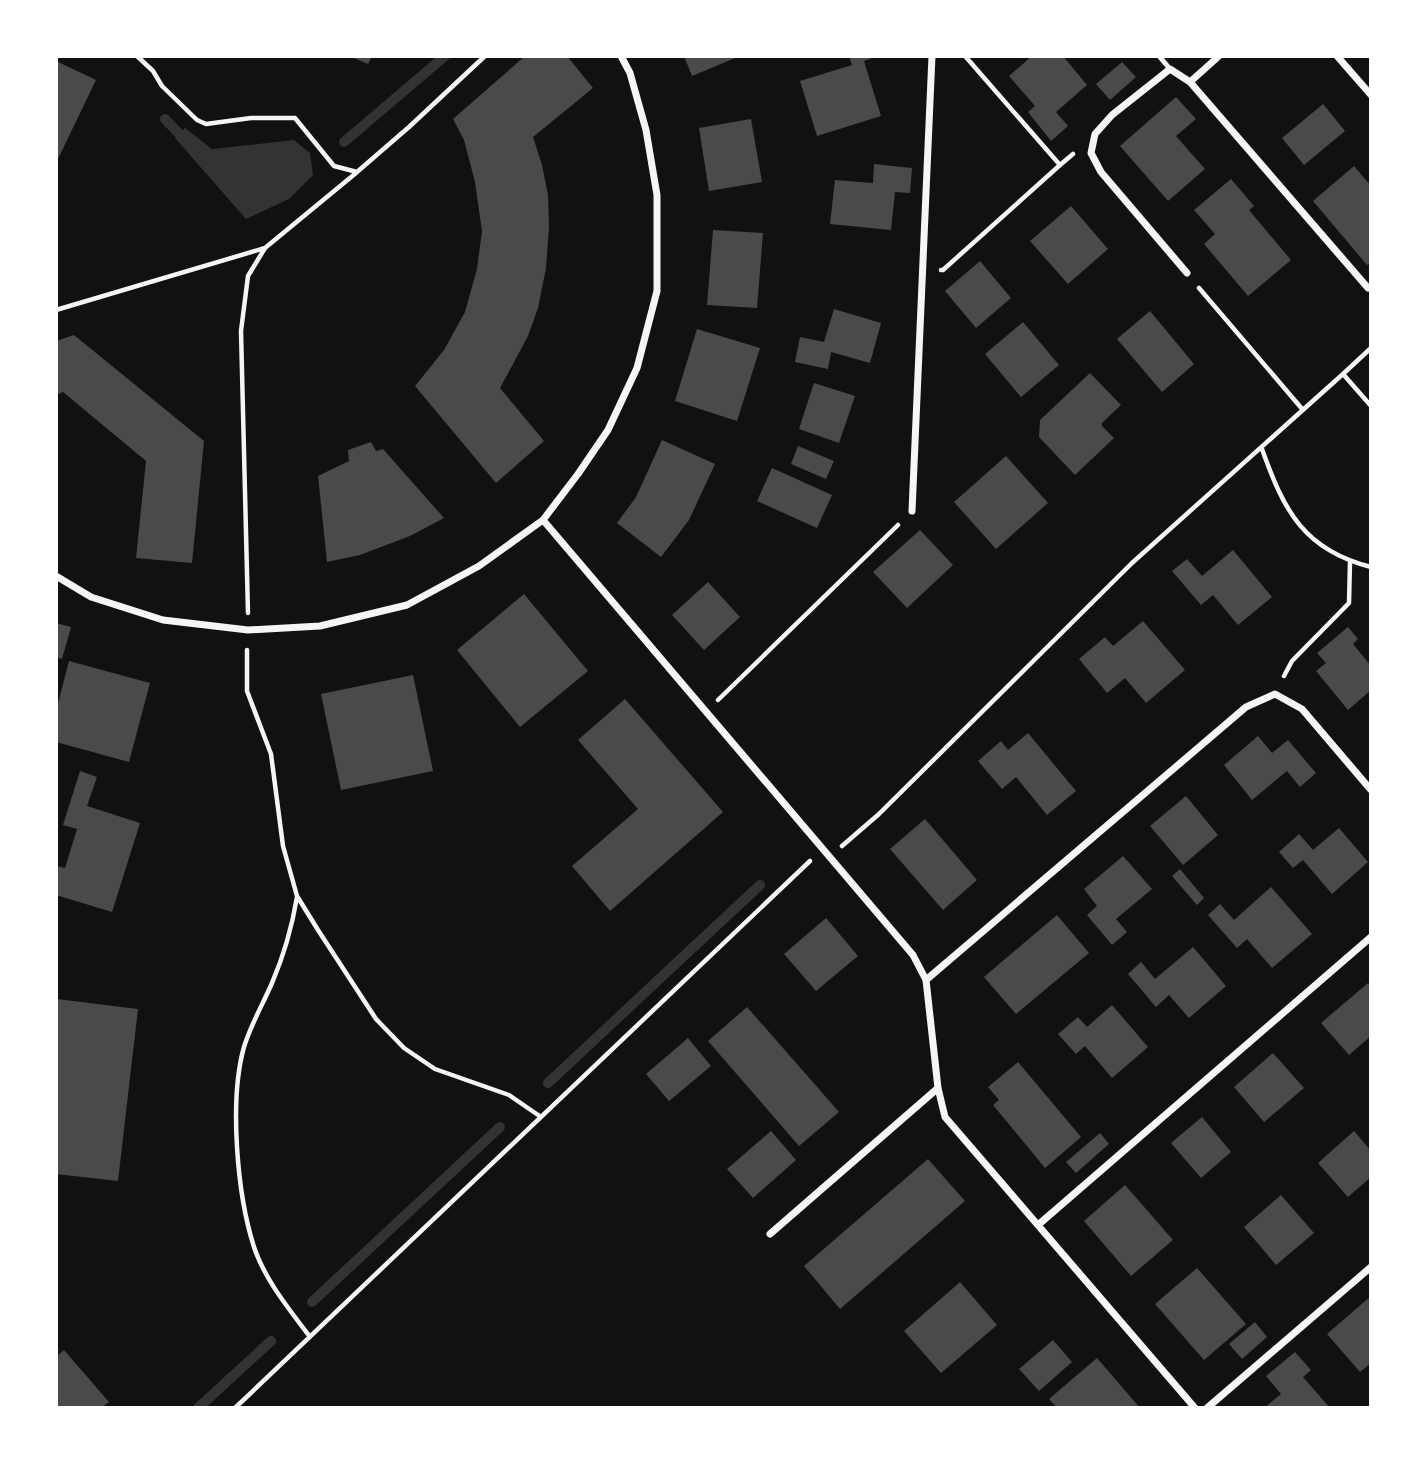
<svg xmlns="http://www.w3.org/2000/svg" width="1427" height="1464" font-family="Rubik,sans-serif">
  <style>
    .water { fill: #333 }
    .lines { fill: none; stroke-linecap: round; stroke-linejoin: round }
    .stream { stroke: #333; stroke-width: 10 }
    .building { fill: #4a4a4a }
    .path { stroke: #f5f5f5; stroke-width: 4.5 }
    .service { stroke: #f5f5f5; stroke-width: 5 }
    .minor { stroke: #f5f5f5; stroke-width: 7 }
  </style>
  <rect width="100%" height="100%" fill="#111"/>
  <path class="water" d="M185,128l27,21 82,-9 16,13 3,22 -24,24 -43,20 -71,-81z"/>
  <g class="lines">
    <path class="stream" d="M165,119l23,24
      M344,142l101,-86
      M548,1083l212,-198
      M312,1302l188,-175
      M198,1408l73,-67"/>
  </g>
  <path class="building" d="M349,56h23l-4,8z
    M525,56h42l26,32 -60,49 9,28 6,30 1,32 -3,41 -8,40 -10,28 -28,52 44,53 -48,42 -81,-97 29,-36 21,-38 12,-43 5,-38 -7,-49 -11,-42 -11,-21z
    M684,56h56l-48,20z
    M849,56h29l-14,5 17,55 -64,20 -17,-55 52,-16z
    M1032,56h31l24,29 -31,27 12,14 -17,15 -23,-29 7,-6 -26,-30z
    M56,61l40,19 -40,83z
    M1122,62l14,15 -26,23 -14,-16z
    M1176,97l20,22 -20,17 29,33 -37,32 -48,-55z
    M1323,104l22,27 -41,34 -22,-27z
    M751,119l11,63 -53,9 -10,-63z
    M874,164l38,4 -2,25 -15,-1 -4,38 -61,-6 5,-44 38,3z
    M1354,166l17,20v76l-4,3 -54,-64z
    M1231,179l23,27 -5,4 42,50 -43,36 -44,-52 11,-10 -21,-24z
    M1071,206l37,43 -40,35 -38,-43z
    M713,230l50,3 -6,75 -50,-3z
    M980,261l31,37 -35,30 -31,-37z
    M834,309l47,14 -11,40 -39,-11 -3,17 -33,-7 5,-25 24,5z
    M1150,311l44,53 -32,28 -45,-53z
    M1023,322l36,43 -38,32 -36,-43z
    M697,329l63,19 -23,73 -62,-20z
    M74,335l130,106 -12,122 -56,-5 10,-97 -83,-69 -7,3v-54z
    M1090,373l31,32 -19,18v3l12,12 -39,37 -36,-38 1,-17z
    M814,383l41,13 -16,47 -40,-14z
    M662,440l53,24 -26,56 -28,37 -44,-34 19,-26z
    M371,442l5,9 7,-2 61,69 -34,18 -50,19 -33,7 -9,-86 31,-15 -1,-11z
    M798,446l36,15 -8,18 -35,-15z
    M1006,456l42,47 -52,46 -42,-47z
    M772,468l60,27 -15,33 -60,-27z
    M920,530l33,35 -46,43 -34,-36z
    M1233,550l39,47 -34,28 -25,-30 -12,10 -29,-34 15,-12 15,17z
    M708,582l32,35 -36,33 -32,-35z
    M524,594l64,77 -68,56 -63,-77z
    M1143,621l42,49 -39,33 -21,-25 -18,15 -28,-34 26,-22 8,9z
    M56,623l15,4 -9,32 -6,-2z
    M1348,627l10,12 -5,5 18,22v24l-23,20 -32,-39 10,-8 -9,-10z
    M69,661l81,22 -21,79 -73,-20v-31z
    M413,675l20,96 -92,19 -20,-96z
    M625,699l98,113 -113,99 -38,-45 66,-57 -60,-69z
    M1028,733l48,58 -29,24 -31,-38 -14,12 -24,-28 23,-20 7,9z
    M1258,736l14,17 16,-13 28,33 -16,14 -13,-16 -35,29 -28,-35z
    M80,771l17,6 -10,29 53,17 -28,89 -56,-17v-29l9,2 12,-39 -14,-4z
    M1186,796l32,39 -35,30 -33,-39z
    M925,819l52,61 -34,30 -53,-61z
    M1339,828l29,34 -36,32 -29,-34 -10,8 -14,-16 20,-18 14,16z
    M1123,856l29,33 -36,30 11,13 -15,13 -25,-30 10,-9 -13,-17z
    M1180,869l24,29 -7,7 -25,-29z
    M1271,887l41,47 -40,34 -25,-29 -10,9 -29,-33 12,-11 14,16z
    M1057,915l32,38 -73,61 -32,-37z
    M826,918l32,38 -42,35 -32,-37z
    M1193,947l33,39 -37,32 -20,-23 -13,12 -28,-33 13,-12 14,17z
    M1368,983l3,3v50l-22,19 -28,-32z
    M57,999l81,10 -20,172 -62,-7z
    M1112,1005l36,42 -36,31 -27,-32 -9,8 -18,-20 20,-17 9,10z
    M747,1007l92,105 -40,34 -91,-105z
    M688,1038l23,28 -42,35 -23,-27z
    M1273,1053l31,35 -40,34 -30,-35z
    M1018,1062l63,75 -36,31 -52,-63 6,-5 -11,-13z
    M1202,1117l29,35 -30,26 -30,-35z
    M771,1131l25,29 -43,38 -26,-29z
    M1354,1131l17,20v26l-23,20 -30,-34z
    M1100,1133l9,11 -33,29 -10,-11z
    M928,1159l37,42 -125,108 -36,-43z
    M1125,1185l48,55 -42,36 -47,-55z
    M1281,1195l33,38 -38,32 -32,-38z
    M1197,1268l49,56 -42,36 -49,-56z
    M960,1282l37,43 -56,48 -37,-42z
    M1371,1296v67l-11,9 -33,-38z
    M1255,1322l12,15 -25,22 -13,-15z
    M1053,1340l19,22 -33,29 -20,-22z
    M64,1350l45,52 -8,6h-45v-51z
    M1295,1352l16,18 -8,7 27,31h-66l17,-14 -15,-18z
    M1097,1358l43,50h-83l-8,-9z"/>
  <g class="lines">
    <path class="path" d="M137,56l16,15 9,15 35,34 9,4 45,-6h44l39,48 23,6 52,-45 76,-71
      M965,56l95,109 13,-11
      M941,270h2l117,-105
      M1199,288l104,122
      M56,310l209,-62 91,-75
      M1371,348l-28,26 28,32
      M1262,449c22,62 42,101 109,118
      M248,613l-7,-282 7,-55 17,-28
      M247,650v41l24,63 12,92 14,50 21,34 58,89 28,29 31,21 74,26 32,22
      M1284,676l8,-15 57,-58 1,-41
      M718,700l180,-175
      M842,846l37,-32 253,-251 211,-189
      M297,897c-5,30 -13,58 -25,86 -9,21 -21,41 -28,64 -15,53 -7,147 10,200 11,33 35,62 56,90
      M235,1408l575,-547"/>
    <path class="service" d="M1159,56l11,13"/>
    <path class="minor" d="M1337,56l34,39
      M1190,82l29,-26
      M1187,273l-86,-101 -10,-19 4,-19 17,-19 58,-46 20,13 178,206
      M912,511l20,-455
      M543,520l370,435 13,25 12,108 7,29 250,291
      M56,576l35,21 72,23 85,10 72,-4 87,-21 72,-39 64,-46 35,-46 30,-44 29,-62 20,-77v-96l-11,-65 -16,-57 -9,-17
      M926,980l320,-273 29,-13 27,15 69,81
      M1038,1225l333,-288
      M770,1234l168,-146
      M1207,1408l164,-141"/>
  </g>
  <rect width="1427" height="1464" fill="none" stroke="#ffffff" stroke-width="116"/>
</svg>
